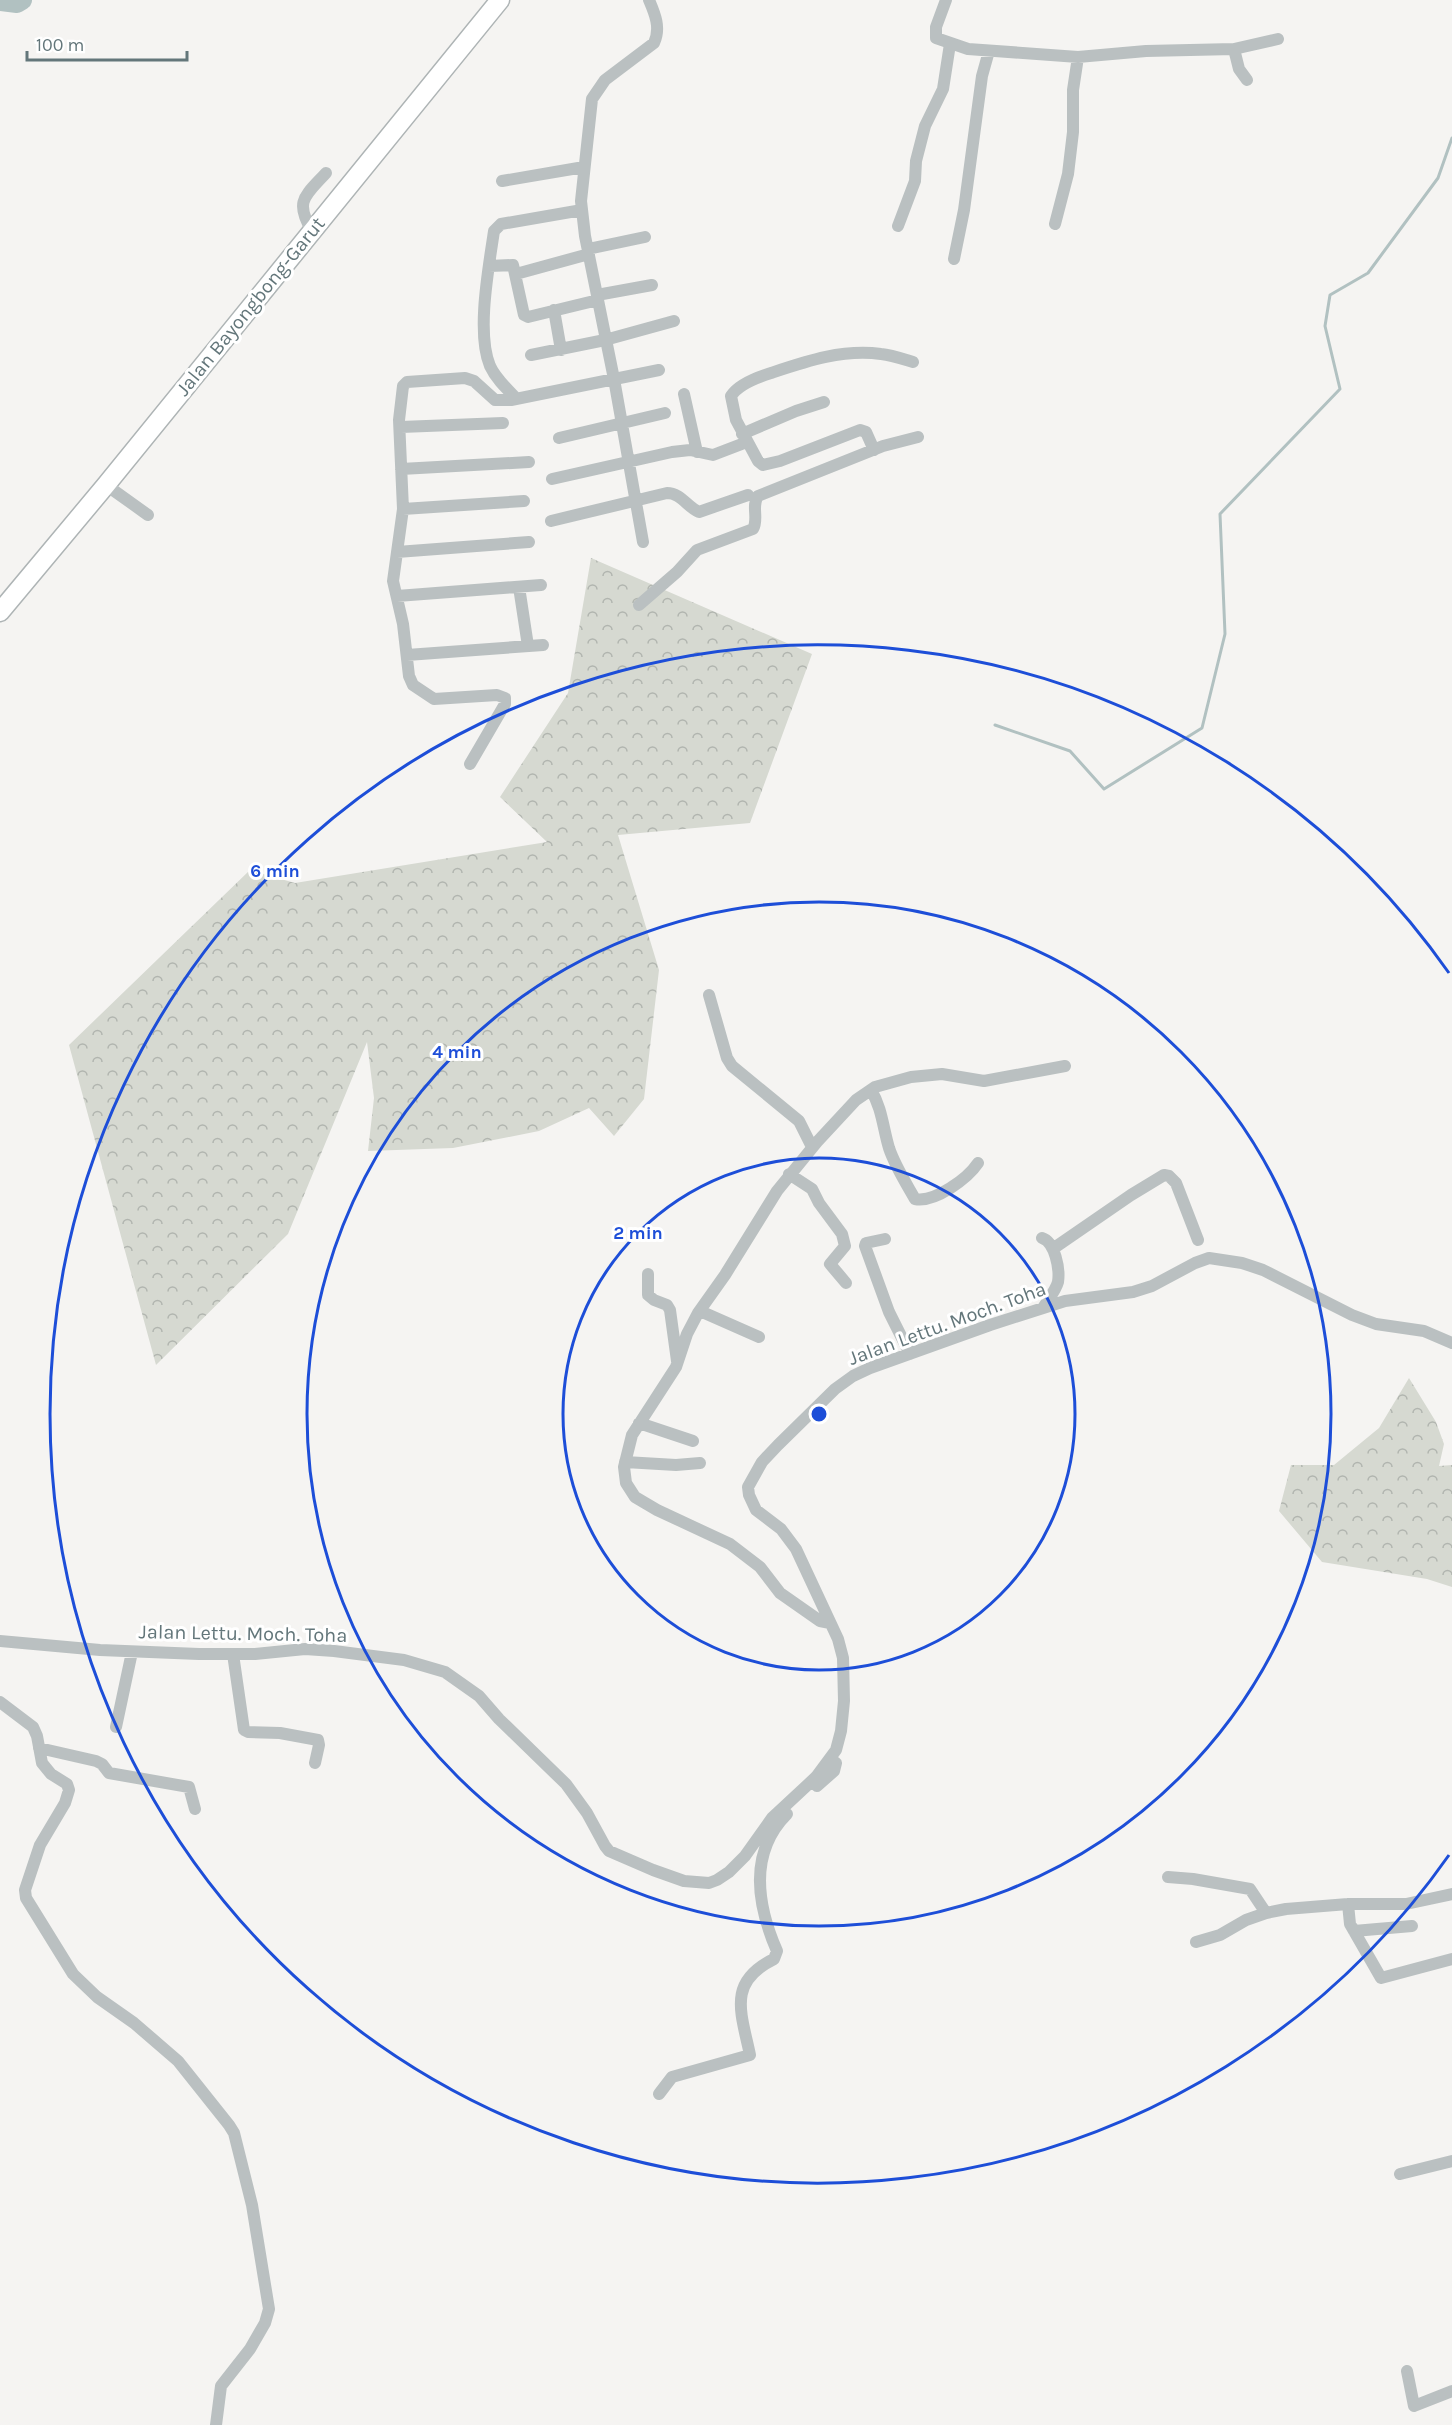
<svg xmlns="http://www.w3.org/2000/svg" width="1452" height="2425" font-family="Karla,sans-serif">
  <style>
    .forest { fill: url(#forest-crowns) }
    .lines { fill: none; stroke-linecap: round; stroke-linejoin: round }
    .stream { stroke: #b1c1c1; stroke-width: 3 }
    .river { stroke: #b1c1c1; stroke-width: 20 }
    .primary-casing { stroke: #aeb4b5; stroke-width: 21 }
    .minor { stroke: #bac0c1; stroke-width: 12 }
    .primary { stroke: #fff; stroke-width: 18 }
    .ring { fill: none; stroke: #1d4ed8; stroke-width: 3 }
    .labels { text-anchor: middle; stroke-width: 6; stroke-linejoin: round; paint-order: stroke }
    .street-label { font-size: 20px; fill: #63767a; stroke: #fff }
    .centre { fill: #1d4ed8; stroke: #fff; stroke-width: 3 }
    .ring-label { font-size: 18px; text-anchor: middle; font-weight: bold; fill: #1d4ed8; stroke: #fff; stroke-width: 6; stroke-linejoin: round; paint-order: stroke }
  </style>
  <defs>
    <pattern id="forest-crowns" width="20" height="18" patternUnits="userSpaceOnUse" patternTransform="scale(1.5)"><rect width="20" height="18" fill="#d6d9d1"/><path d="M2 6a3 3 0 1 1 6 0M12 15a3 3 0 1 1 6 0" fill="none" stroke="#b1b5af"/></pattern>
  </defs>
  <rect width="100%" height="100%" fill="#f5f4f2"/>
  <path class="forest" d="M591,558l221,96 -62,169 -132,12 41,135 -15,129 -30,37 -25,-28 -50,23 -86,17 -85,3 6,-53 -7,-56 -79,192 -132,131 -87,-320 181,-175 45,13 252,-41 -47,-45 68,-104z
    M1409,1378l27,44 8,22 -5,22 13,-1v122l-25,-8 -105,-17 -43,-51 12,-46h43l45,-37z"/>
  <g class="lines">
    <path class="stream" d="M995,725l75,26 34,38 98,-61 23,-94 -5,-120 120,-125 -15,-63 5,-31 38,-22 70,-95 14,-40"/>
    <path class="river" d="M0,1l17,2 5,-3"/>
    <defs>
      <path id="primary" d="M0,612l106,-127 394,-485"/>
    </defs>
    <use href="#primary" class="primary-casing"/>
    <path class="minor" d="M946,0l-10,27v11l32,11 110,8 68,-6 88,-2 44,-10
      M1234,49l5,20 8,11
      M502,181l82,-14
      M1055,224l13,-50 5,-42v-42l5,-33
      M898,226l17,-45 1,-20 9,-35 18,-37 7,-45
      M312,231c-18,-30 -7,-35 14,-58
      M588,249l57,-12
      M954,259l10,-49 18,-134 7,-25
      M489,266l24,-1 11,50 4,2 70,-17
      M516,274l73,-20
      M597,295l55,-10
      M554,310l7,40
      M531,355l74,-15 69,-19
      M684,394l13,58
      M517,399c-10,-10 -21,-20 -27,-33 -14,-33 -1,-100 4,-135l7,-7 81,-14
      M401,427l102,-4
      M742,434l54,-23 28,-9
      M559,438l106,-25
      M874,450l-8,-18 -6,-2 -80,31 -17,4 -5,-4 -22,-41 -5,-24c7,-11 27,-19 40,-23 36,-12 71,-24 110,-19 11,1 22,5 32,8
      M401,469l128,-7
      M552,479l120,-27 18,-2 23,5 34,-13
      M106,485l42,30
      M403,509l121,-8
      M551,521l116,-28c14,0 20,14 32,19l49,-17
      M643,542l-29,-163 -29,-143 -4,-35 11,-102 13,-19 49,-37c7,-15 1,-29 -5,-43
      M397,552l132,-10
      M519,587l9,59
      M397,596l144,-11
      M639,605l38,-33 20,-22 56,-21c6,-10 -2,-23 5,-33l125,-50 35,-9
      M407,655l136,-10
      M470,764l35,-60v-6l-8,-3 -63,4 -21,-14 -4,-9 -6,-52 -10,-43 10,-72 -4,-89 4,-34 4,-4 58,-4 9,3 21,19h16l148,-30
      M709,995l18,63 5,8 67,55 13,26
      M871,1090c11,18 12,38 18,58 6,18 17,35 26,51 20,4 53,-21 63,-36
      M789,1174l23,15 7,14 23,31 3,12 -15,18 16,19
      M1042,1238c13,4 18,31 16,44 -2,8 -10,18 -15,26
      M885,1239l-19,4 -1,3 24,66 21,42
      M1054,1248l77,-53 33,-20 5,1 7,7 22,57
      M648,1274v21l6,5 13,5 3,5 7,51
      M700,1311l59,26
      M639,1423l54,18
      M625,1462l51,3 24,-2
      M830,1623l-10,-2 -40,-28 -20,-26 -30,-23 -73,-34 -22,-13 -9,-14 -2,-16 8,-32 44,-68 11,-33 11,-21 27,-38 52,-84 40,-49 39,-42 19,-13 36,-10 31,-3 42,7 81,-15
      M0,1641l100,9 99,4h56l50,-5 29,2 70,9 41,12 34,24 20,23 67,65 21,29 18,33 4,5 44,19 31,11 25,2 8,-3 12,-8 16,-16 27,-38 44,-41 20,-27 5,-19 3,-30 -1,-43 -5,-19 -42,-90 -15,-20 -25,-19 -7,-15 -1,-8 14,-25 16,-17 57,-56 18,-13 17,-8 120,-43 75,-24 68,-9 19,-6 43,-23 14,-5 33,5 21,7 89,45 24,9 48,7 28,12
      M233,1654l11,76 4,2 32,1 38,7 1,5 -4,18
      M0,1702l33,25 4,9 5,27 9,11 16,10 2,6 -4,13 -25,42 -15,45 1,8 47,76 24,23 37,26 44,38 51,64 5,8 18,72 17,104 -4,14 -15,26 -29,37 -5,39
      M116,1727l16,-75
      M39,1748l57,13 6,3 7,9 80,14 6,22
      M817,1786l17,-15 2,-8 -6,-4
      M1168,1877l25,2 57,10 16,24
      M1348,1904l2,20 31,54 71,-19
      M1354,1931l58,-5
      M1196,1942l24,-7 26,-15 20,-7 20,-4 62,-5h58l46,-10
      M659,2094l13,-17 78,-22c-9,-43 -23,-73 24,-96l3,-8c-20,-46 -29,-98 10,-137
      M1400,2174l52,-13
      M1407,2371l7,35 38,-15"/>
    <use href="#primary" class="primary"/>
  </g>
  <g class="ring">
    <circle cx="819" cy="1414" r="256"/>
    <circle cx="819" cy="1414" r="512"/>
    <path d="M1449 1855A769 769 0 1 1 1449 973"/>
  </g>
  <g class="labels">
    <g class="street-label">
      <text transform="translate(250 306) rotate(-51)" y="7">Jalan Bayongbong-Garut</text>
      <text transform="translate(947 1323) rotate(-20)" y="7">Jalan Lettu. Moch. Toha</text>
      <text transform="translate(243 1633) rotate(1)" y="7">Jalan Lettu. Moch. Toha</text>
    </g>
  </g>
  <circle cx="819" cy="1414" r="9" class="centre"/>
  <g class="ring-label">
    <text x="275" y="877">6 min</text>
    <text x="457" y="1058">4 min</text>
    <text x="638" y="1239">2 min</text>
  </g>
  <path d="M27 51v9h160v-9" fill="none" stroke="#63767a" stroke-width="3"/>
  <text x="36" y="51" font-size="18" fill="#63767a" stroke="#ffffff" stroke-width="4.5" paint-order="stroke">100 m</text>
</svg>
